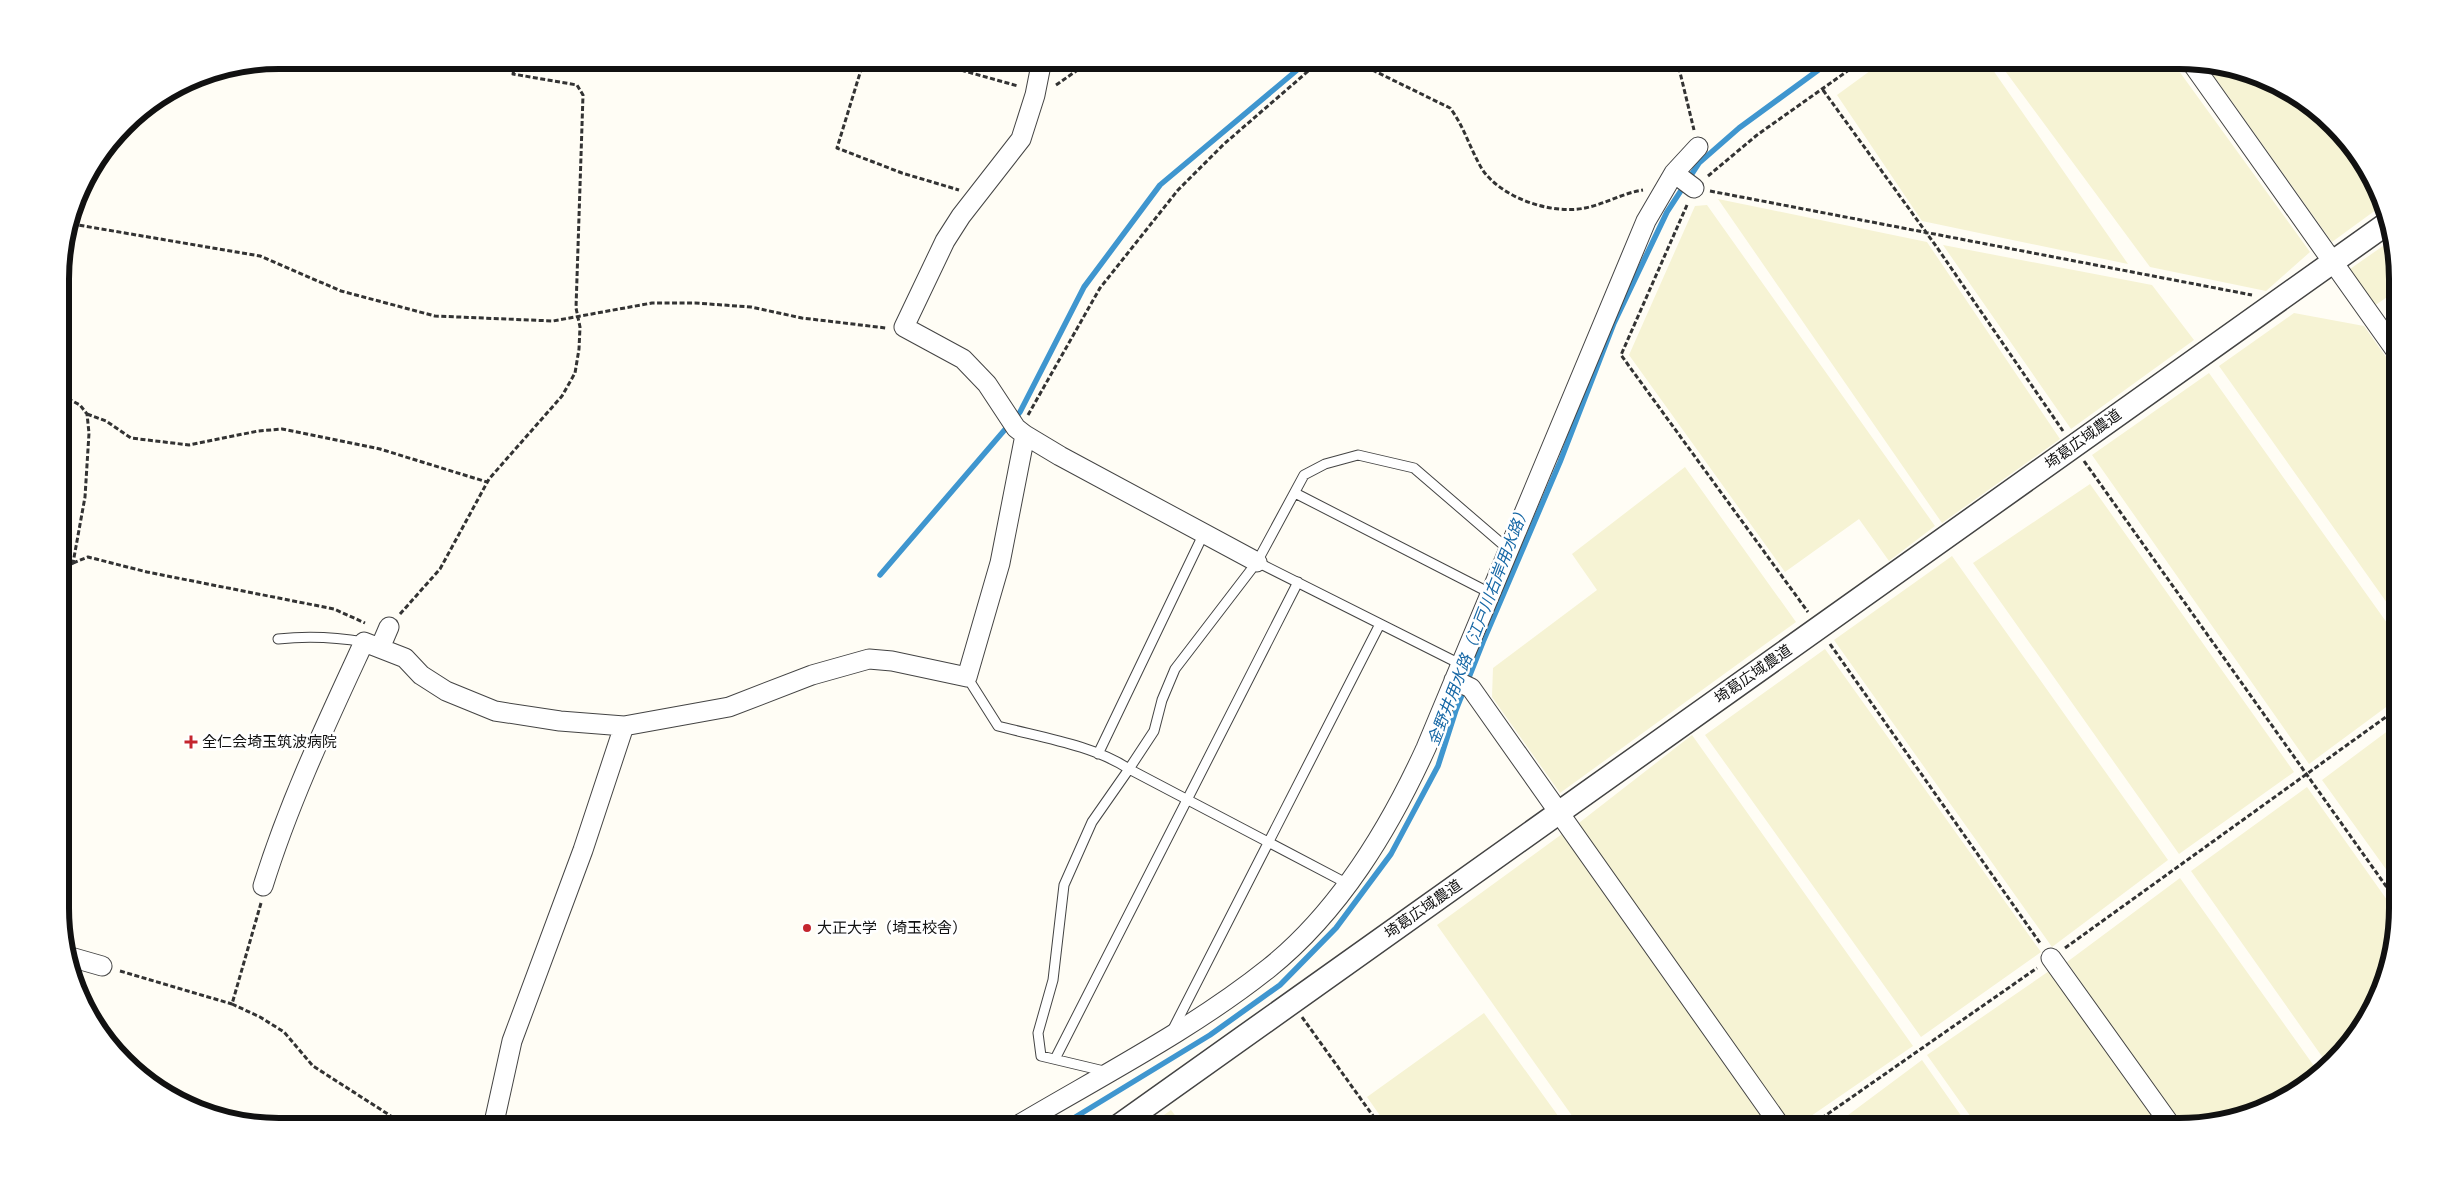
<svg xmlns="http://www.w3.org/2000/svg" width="2458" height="1187" font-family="'Playfair Display','Noto Sans JP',serif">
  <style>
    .farmland { fill: #f6f3d4 }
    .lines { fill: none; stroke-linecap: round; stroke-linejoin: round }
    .stream { stroke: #3f96cf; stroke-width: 5.5 }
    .service-casing { stroke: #444; stroke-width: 11 }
    .minor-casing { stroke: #444; stroke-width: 21 }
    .tertiary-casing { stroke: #444; stroke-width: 25 }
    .path { stroke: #333; stroke-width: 3; stroke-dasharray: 5 2.5; stroke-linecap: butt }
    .service { stroke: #fff; stroke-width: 9 }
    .minor { stroke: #fff; stroke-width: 19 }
    .tertiary { stroke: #fff; stroke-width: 22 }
    .poi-dot { fill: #c4262e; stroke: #fff; stroke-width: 2 }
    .labels { text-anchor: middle; stroke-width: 5; stroke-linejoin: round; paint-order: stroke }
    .street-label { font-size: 15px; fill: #111; stroke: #fff }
    .poi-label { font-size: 15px; fill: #111; stroke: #fff; text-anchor: start }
    .water-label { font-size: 16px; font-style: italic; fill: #1768a6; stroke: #fff }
    .rim { fill: none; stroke: #111; stroke-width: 6 }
  </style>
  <rect width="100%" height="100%" fill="#fffdf5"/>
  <path class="farmland" d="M1885,60h101l142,204 -206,-43 -85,-126z
    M1997,60h174l139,192 -44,39 -116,-24z
    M2206,65l57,12 50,28 40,41 28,49 3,9 -52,38z
    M1718,199l209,43 133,197 -118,84z
    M1707,205l228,321 -46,35 -30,-42 -74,53 -156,-217 66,-149z
    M2393,239l3,11v41l-22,15 -24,-37z
    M1943,245l209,40 42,55 -123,89z
    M2294,313l70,13 32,45 1,246 -178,-251z
    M2396,313v22l-10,-14z
    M2209,373l188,264v62l-88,65 -217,-309z
    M1685,467l111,155 -236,171 -68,-96 1,-29 104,-78 -25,-36z
    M2090,484l204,288 -115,82 -206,-291z
    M1952,556l216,304 -116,87 -218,-307z
    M1825,649l216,303 -120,85 -216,-302z
    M2397,724l1,162 -76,-106z
    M1692,735l221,311 -118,81h-7l-213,-301z
    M2307,787l90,127 -16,78 -28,50 -25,23 -137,-194z
    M1562,834l208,293h-190l-143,-202z
    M2180,878l139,195 -18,17 -51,25 -57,12h-11l-115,-165z
    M2052,969l112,158h-186l-51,-72z
    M1484,1013l82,114h-178l-21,-30z
    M1922,1060l47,67h-137z
    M1171,1110l13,17h-37z"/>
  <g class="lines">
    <path class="stream" d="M880,575l140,-163 64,-125 76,-102 149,-125
      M1059,1127l151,-92 70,-50 56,-57 55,-74 47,-88 18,-56 27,-68 77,-180 54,-139 53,-111 32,-49 40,-35 93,-68"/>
    <defs>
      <path id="service" d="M1295,493l195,100
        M1257,562l203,102
        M278,639c29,-3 57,-2 86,3
        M967,677l31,49c41,11 95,19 131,43l-37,53 -28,63 -11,95 -15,53 3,23 67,16
        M1098,754l106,-221
        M1348,884l-219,-115 25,-38 8,-31 13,-31 82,-107 47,-87 21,-11 33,-9 56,13 94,81
        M1172,1031l208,-407
        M1055,1059l243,-477"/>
      <path id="minor" d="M1042,60l-7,35 -14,44 -60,77 -16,25 -41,86 59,32 24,25 29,44 9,7 35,21 197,106
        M2191,62l205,289
        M1674,173l20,15
        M380,648l9,-21
        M1454,680l17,8 310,439
        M263,886c26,-84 64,-164 101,-244l41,16 16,17 25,16 49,20 65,10 64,5 105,-19 83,-32 57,-16 23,2 75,16 33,-114 25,-128
        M67,956l35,10
        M2051,958l121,169
        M493,1127l19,-86 71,-191 41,-124
        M1015,1127c84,-50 178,-98 254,-159 71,-57 120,-139 157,-220l220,-527 28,-48 24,-26"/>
      <path id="tertiary" d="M1117,1127l1272,-905"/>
    </defs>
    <use href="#service" class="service-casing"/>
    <use href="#minor" class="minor-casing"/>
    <use href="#tertiary" class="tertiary-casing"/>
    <path class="path" d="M864,60l-27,88 65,25 57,17
      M925,60l93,26
      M1352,60l98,48c14,18 20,41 32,61 19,29 70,46 103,39 20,-4 38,-15 58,-18
      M1677,60l17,70
      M1056,85l36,-25
      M1823,90l113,156 127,185
      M1708,176l49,-41 106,-75
      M1710,191l542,104
      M1687,205l-66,150 187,257
      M72,224l188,32 81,35 94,25 118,5 99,-18h43l56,4 51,11 84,10
      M61,301l11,-78
      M61,395l19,10 7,9 2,19 -4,64 -12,66 -12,10
      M87,414l19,7 25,17 58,7 69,-14 24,-2 98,20 107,33
      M1028,415l72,-127 78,-98 46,-46 97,-84
      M2084,461l314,442
      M73,563l15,-6 59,15 187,37 31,14
      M400,614l40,-45 49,-90 73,-83 13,-23 4,-24 1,-22 -4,-19 7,-213 -6,-10 -64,-11 3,-14
      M1830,644l210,299
      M261,903l-29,101 28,13 24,15 29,34 95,61
      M2065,948l332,-239
      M120,971l112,33
      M1302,1017l79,110
      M1809,1127l228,-159"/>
    <use href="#service" class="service"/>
    <use href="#minor" class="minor"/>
    <use href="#tertiary" class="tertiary"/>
  </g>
  <g class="poi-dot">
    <path d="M188.5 734.5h5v5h5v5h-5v5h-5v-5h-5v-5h5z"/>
    <circle cx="807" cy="928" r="5"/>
  </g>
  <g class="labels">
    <g class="street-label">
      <text transform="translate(2083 439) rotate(-36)" y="5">埼葛広域農道</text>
      <text transform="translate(1753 674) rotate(-35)" y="5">埼葛広域農道</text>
      <text transform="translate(1423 909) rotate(-35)" y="5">埼葛広域農道</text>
    </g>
    <g class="poi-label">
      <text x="202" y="747">全仁会埼玉筑波病院</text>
      <text x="817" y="933">大正大学（埼玉校舎）</text>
    </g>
    <g class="water-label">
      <text transform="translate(1478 625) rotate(-69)" y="6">金野井用水路（江戸川右岸用水路）</text>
    </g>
  </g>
  <path d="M0 0H2458V1187H0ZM279 69H2179A210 210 0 0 1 2389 279V908A210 210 0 0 1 2179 1118H279A210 210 0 0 1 69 908V279A210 210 0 0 1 279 69Z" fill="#fff" fill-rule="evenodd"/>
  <path class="rim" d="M279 69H2179A210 210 0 0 1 2389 279V908A210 210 0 0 1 2179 1118H279A210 210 0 0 1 69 908V279A210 210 0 0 1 279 69Z"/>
</svg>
